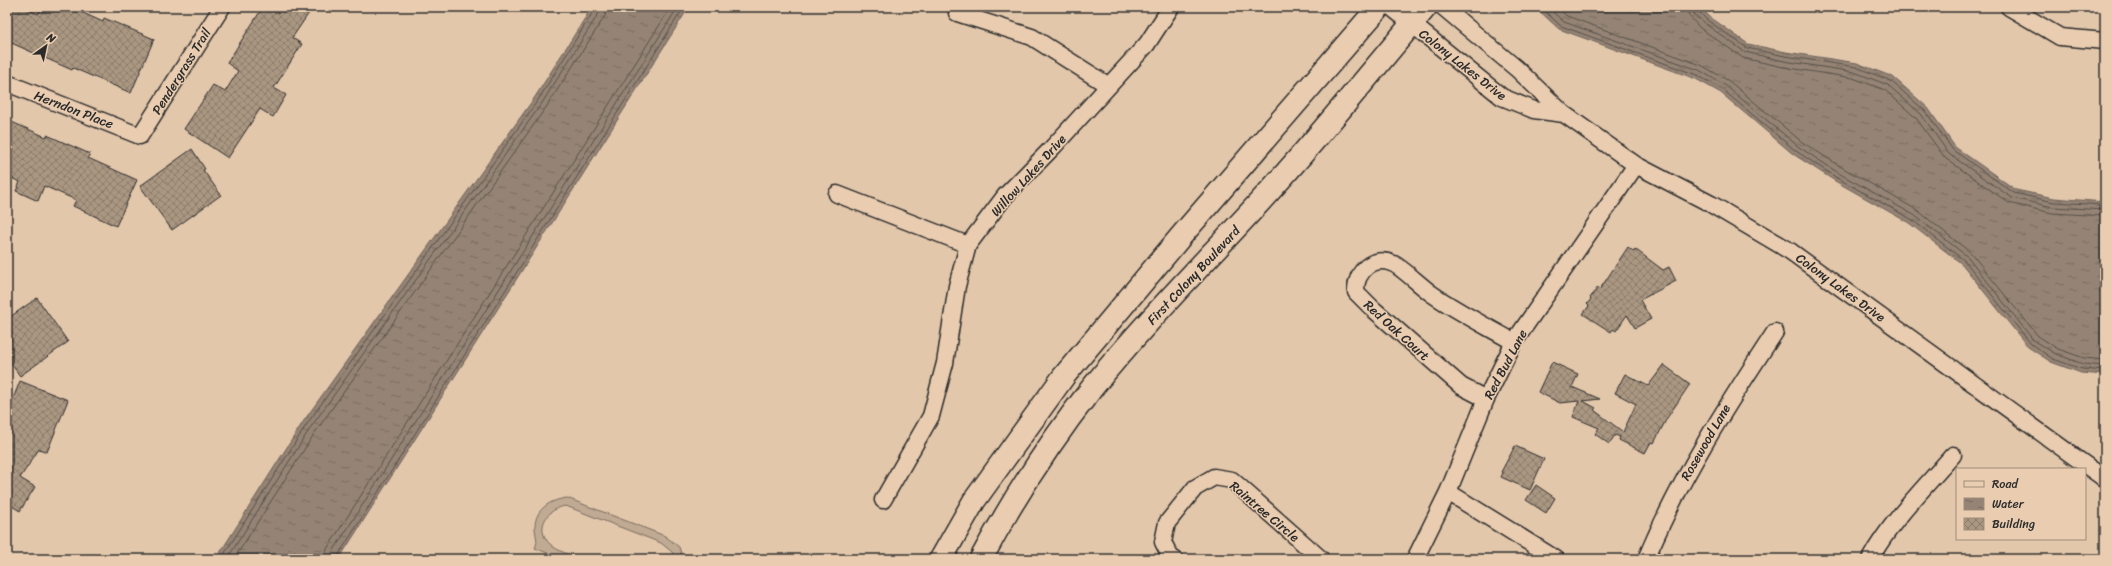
<svg xmlns="http://www.w3.org/2000/svg" width="2112" height="566" font-family="Sriracha,sans-serif">
  <style>
    .park { fill: #c1aa93; stroke: #766a5f }
    .water { fill: url(#water-ripples); stroke: #6b6057 }
    .lines { fill: none; stroke-linecap: round; stroke-linejoin: round }
    .shore { stroke: #554f49; stroke-width: 1 }
    .building { fill: url(#building-cross-hatch); stroke: #2b2b2b }
    .street-casing { stroke: #2b2b2b; stroke-width: 19 }
    .secondary-casing { stroke: #2b2b2b; stroke-width: 25 }
    .street { stroke: #eacdb0; stroke-width: 16 }
    .secondary { stroke: #eacdb0; stroke-width: 22 }
    .labels { text-anchor: middle; stroke-width: 3; stroke-linejoin: round; paint-order: stroke }
    .street-label { font-size: 13px; fill: #2b2b2b; stroke: #eacdb0 }
  </style>
  <defs>
    <pattern id="water-ripples" width="26" height="14" patternUnits="userSpaceOnUse"><rect width="26" height="14" fill="#958475"/><path d="M2 4q2-2 4 0t4 0M15 11q2-2 4 0t4 0" fill="none" stroke="#7a6c60"/></pattern>
    <pattern id="building-cross-hatch" width="8" height="8" patternUnits="userSpaceOnUse"><rect width="8" height="8" fill="#aa9782"/><path d="M0 0l8 8M0 8l8-8" fill="none" stroke="#8b7b6b"/></pattern>
  </defs>
  <rect width="100%" height="100%" fill="#e2c7ab"/>
  <filter id="ink" filterUnits="userSpaceOnUse"><feTurbulence type="fractalNoise" baseFrequency=".025" numOctaves="2"/><feDisplacementMap in="SourceGraphic" scale="8" xChannelSelector="R" yChannelSelector="G"/><feConvolveMatrix kernelMatrix="1 2 1 2 8 2 1 2 1" color-interpolation-filters="sRGB"/></filter>
  <g filter="url(#ink)">
    <path class="park" d="M567,498l98,38 14,11 4,12h-8l-3,-7 -11,-9 -95,-37c-19,2 -32,23 -16,38 8,8 22,11 32,15h-20l-27,-11c4,-8 0,-12 0,-21 0,-18 15,-27 32,-29z"/>
    <path class="water" d="M592,7h97l-350,552h-123l87,-137 232,-325z
      M1535,7h165l10,10 38,27 38,8 71,11 36,14 35,31 27,39 61,43 38,8 51,4v173l-24,-2 -30,-11 -23,-15 -66,-83 -53,-41 -74,-42 -42,-27 -72,-61 -25,-14 -137,-50z"/>
    <g class="lines">
      <path class="shore" d="M1540,7l21,19 136,49 26,15 73,61 41,27 74,41 54,42 66,83 22,15 29,10 23,2
        M1547,7l17,15 135,48 27,16 73,61 41,27 74,41 54,42 66,84 22,13 27,10 22,2
        M1556,7l11,9 134,49 28,16 73,61 41,26 74,42 54,43 67,83 20,13 26,9 21,2
        M1686,7l3,9 11,12 43,30 40,9 70,11 32,12 31,28 29,40 64,45 43,10 53,3
        M1692,7l2,7 10,9 41,29 39,9 70,11 34,13 33,29 28,40 63,44 41,9 52,3
        M1697,7l1,4 9,9 40,28 38,8 71,11 35,14 34,30 28,39 61,43 40,9 51,3
        M221,559l86,-135 231,-324 58,-93
        M227,559l84,-132 231,-324 57,-90 2,-6
        M234,559l82,-128 231,-325 58,-90 2,-9
        M324,559l3,-10 344,-542
        M330,559l2,-6 346,-546
        M336,559l348,-552"/>
    </g>
    <path class="building" d="M7,7h16l15,7 4,-7h28l33,15 1,-4 50,21 -23,54 -58,-25 -1,2 -65,-29z
      M263,7h50l-21,31 10,6 -28,44 12,7 -13,22 -13,-8 -32,49 -44,-29 29,-44 12,7 13,-21 -11,-8z
      M7,120l39,17 1,-2 43,19 -2,4 49,22 -21,46 -43,-20 3,-6 -32,-14 -6,15 -22,-10 4,-9 -13,-6z
      M192,149l13,20 -2,1 18,25 -49,35 -32,-44z
      M1628,247l5,4 2,-2 28,21 6,-3 7,14 -36,19 11,19 -16,9 -8,-13 -11,16 -3,-2 -2,3 -28,-18 6,-8 -2,-2 4,-5 -1,-1 8,-11 2,2z
      M37,298l31,44 -48,34 -13,-18v-39z
      M1552,362l26,12 -6,13 28,12 -17,2 13,7 -2,2 29,22 13,-28 -21,-11 10,-19 23,12 16,-21 26,19 -23,34 -13,25 -3,-1 -6,11 -26,-13 1,-3 -5,-2 -6,9 -14,-10 4,-6 -26,-11 6,-16 -19,2 -22,-11z
      M20,381l48,19 -21,52 -8,-3 -19,29 15,9 -15,24 -13,-8v-89z
      M1515,446l29,13 -14,31 -29,-13 2,-4 -2,-1z
      M1536,485l19,13 -9,15 -20,-13z"/>
    <g class="lines">
      <defs>
        <path id="street" d="M1391,7l111,90 32,13 30,4
          M1443,7l74,62 47,45 72,51 75,39 79,47 315,228
          M2009,7l51,30 45,4
          M957,13l75,24 77,49
          M7,83l133,53 82,-129
          M837,194l131,51
          M1486,399l-25,-13 -89,-78 -16,-16c-1,-20 17,-38 38,-28 8,4 28,23 38,30 26,18 54,32 82,48
          M1448,492l108,67
          M883,500l48,-84 14,-53 12,-77 11,-41 37,-49 48,-49 94,-103 24,-37
          M1174,559l-3,-1 -8,-16 4,-19 28,-35 19,-11 18,3 89,79
          M1415,559l33,-67 38,-93 28,-57 122,-177
          M1646,559c34,-81 81,-154 129,-227
          M1870,559c21,-38 54,-71 83,-104"/>
        <path id="secondary" d="M941,559l33,-58 90,-125 118,-141 197,-228
          M981,559c32,-60 69,-117 111,-171 57,-71 123,-136 184,-204 52,-58 100,-118 150,-177"/>
      </defs>
      <use href="#street" class="street-casing"/>
      <use href="#secondary" class="secondary-casing"/>
      <use href="#street" class="street"/>
      <use href="#secondary" class="secondary"/>
    </g>
  </g>
  <g class="labels">
    <g class="street-label">
      <text transform="translate(1463 64) rotate(38)" y="5">Colony Lakes Drive</text>
      <text transform="translate(181 71) rotate(-58)" y="5">Pendergrass Trail</text>
      <text transform="translate(74 109) rotate(21)" y="5">Herndon Place</text>
      <text transform="translate(1028 175) rotate(-48)" y="5">Willow Lakes Drive</text>
      <text transform="translate(1193 275) rotate(-47)" y="5">First Colony Boulevard</text>
      <text transform="translate(1841 287) rotate(36)" y="5">Colony Lakes Drive</text>
      <text transform="translate(1397 330) rotate(42)" y="5">Red Oak Court</text>
      <text transform="translate(1505 364) rotate(-62)" y="5">Red Bud Lane</text>
      <text transform="translate(1705 442) rotate(-60)" y="5">Rosewood Lane</text>
      <text transform="translate(1265 511) rotate(40)" y="5">Raintree Circle</text>
    </g>
  </g>
  <rect width="2112" height="566" fill="none" stroke="#eacdb0" stroke-width="24"/>
  <rect x="12" y="12" width="2088" height="542" fill="none" stroke="#2b2b2b" stroke-width="1.5" filter="url(#ink)"/>
  <rect x="1956" y="468" width="130" height="72" fill="#eacdb0" stroke="#9e8c7b"/>
  <rect x="1964" y="481" width="20" height="6" fill="#eacdb0" stroke="#9e8c7b"/>
  <text x="1992" y="488" font-size="12" fill="#2b2b2b">Road</text>
  <rect x="1964" y="498" width="20" height="12" fill="url(#water-ripples)" stroke="#9e8c7b"/>
  <text x="1992" y="508" font-size="12" fill="#2b2b2b">Water</text>
  <rect x="1964" y="518" width="20" height="12" fill="url(#building-cross-hatch)" stroke="#9e8c7b"/>
  <text x="1992" y="528" font-size="12" fill="#2b2b2b">Building</text>
  <g transform="translate(46 46) rotate(33)" stroke="#eacdb0" stroke-width="3" paint-order="stroke">
  <path d="M0-3L7 15L0 10L-7 15Z" fill="#2b2b2b"/>
  <text y="-6" font-size="11" font-weight="bold" text-anchor="middle" fill="#2b2b2b">N</text>
  </g>
</svg>
